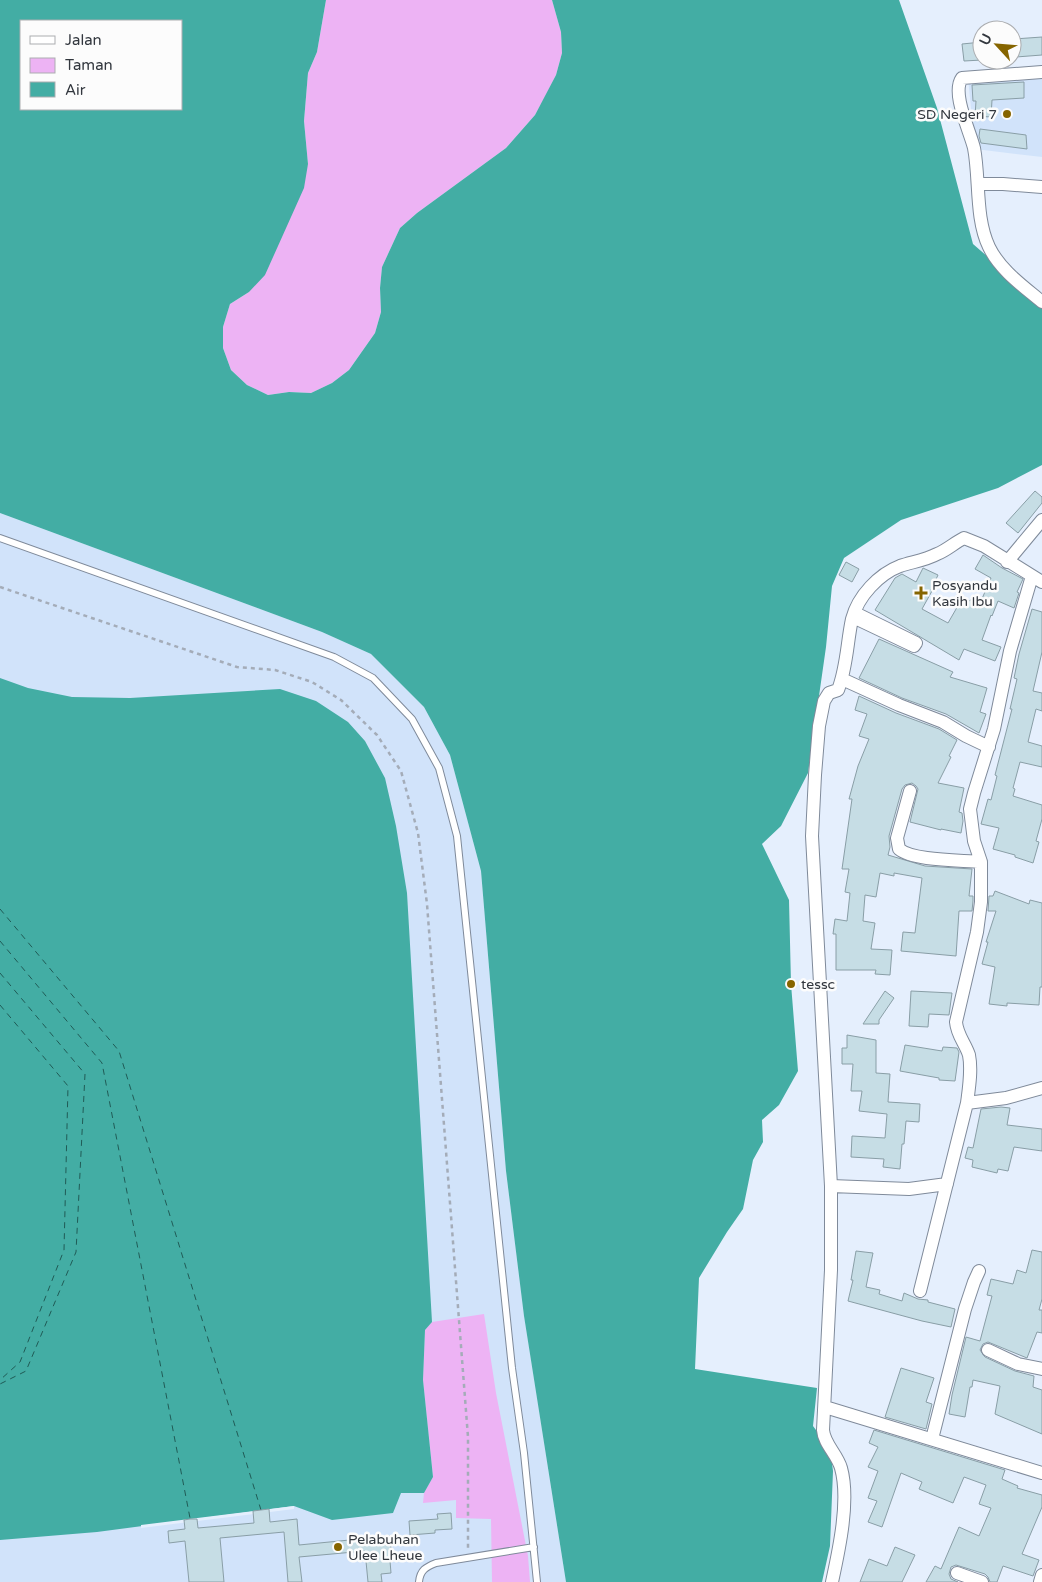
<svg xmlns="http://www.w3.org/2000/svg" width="1042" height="1582" font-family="'Varela Round',sans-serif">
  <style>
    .built { fill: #d1e3fa }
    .green { fill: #edb3f4 }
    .water { fill: #43ada4; fill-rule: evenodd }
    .pier { fill: #e5effd }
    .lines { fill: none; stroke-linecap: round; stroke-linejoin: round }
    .ferry { stroke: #205b56; stroke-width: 1; stroke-dasharray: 6 5; stroke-linecap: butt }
    .building { fill: #c6dde5; stroke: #899ea6 }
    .service-casing { stroke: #7f8a9a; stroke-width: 8 }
    .minor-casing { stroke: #7f8a9a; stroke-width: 14 }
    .path { stroke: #a4acb8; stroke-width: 2.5; stroke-dasharray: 4 4; stroke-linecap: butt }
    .service { stroke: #fff; stroke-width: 6 }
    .minor { stroke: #fff; stroke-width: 12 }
    .poi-dot { fill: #866500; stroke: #fcfcfc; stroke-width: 2 }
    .labels { text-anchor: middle; stroke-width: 5; stroke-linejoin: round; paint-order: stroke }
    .poi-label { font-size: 14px; fill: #32373e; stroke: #fcfcfc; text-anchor: start }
  </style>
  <rect width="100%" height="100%" fill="#e5effd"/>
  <path class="built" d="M1042,74v83l-67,-8 -7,-71z
    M0,513l322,119 49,22 53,53 26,48 31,116 25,300 18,145 42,266h-566z"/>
  <path class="green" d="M326,0h226l9,32 1,21 -6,22 -10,20 -11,20 -29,33 -89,65 -17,15 -18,39 -2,21 1,24 -6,21 -26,37 -17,13 -21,10 -22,-1 -21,3 -21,-10 -16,-15 -8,-22v-21l7,-23 19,-12 59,-128 -4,-43 4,-48 9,-21z
    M484,1314l12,79 32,163 2,26h-38l-1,-63 -35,-1v-18l-33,3 1,-10 9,-16 -10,-97 2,-50 7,-8z"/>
  <path class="water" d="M0,0h326l-9,52 -9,21 -4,48 4,43 -4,24 -39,87 -16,17 -19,12 -7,23v21l8,22 16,15 21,10 21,-3 22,1 21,-10 17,-13 26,-37 6,-21 -1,-24 2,-21 18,-39 17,-15 89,-65 29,-33 21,-40 6,-22 -1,-21 -9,-32h347l38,108 36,136 69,60v161l-44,23 -97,32 -57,38 -12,28 -6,61 -18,126 -27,53 -19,18 27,56 2,84 7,87 -19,34 -17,15 1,22 -10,18 -10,49 -16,23 -28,46 -4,91 122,19 -4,38 17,23 3,22 -3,75 -8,36h-256l-42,-266 -18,-145 -25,-300 -31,-116 -26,-48 -53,-53 -49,-22 -322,-119zM21,21h160v88h-160z
    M0,678l28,10 44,9 58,1 150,-9 36,12 32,21 17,19 20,37 11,48 11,67 25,429 -7,8 -2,50 10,97 -9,16h-23l-8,20 -61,7 -38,-14 -197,26 -97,8z"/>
  <path class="pier" d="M294,1506v3l-153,19v-3z"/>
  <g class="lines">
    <path class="ferry" d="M0,909l119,142 142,459
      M0,941l102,122 88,455
      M0,973l85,101 -9,178 -50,119 -26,13
      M0,1005l68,81 -4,164 -44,112 -20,18"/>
  </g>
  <path class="building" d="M1042,37v18l-26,2 -2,-18z
    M982,42v18l-18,1 -2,-17z
    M1024,82v16l-32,2 -1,17 -16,-1 1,-15h-3l-1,-16z
    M980,129l46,6 1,14 -46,-6 -2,-7z
    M1035,491l7,6v6l-24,30 -12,-10z
    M983,555l19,13 21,11 -6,13 2,1 -5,15 -16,-7 -6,15 -1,-1 -9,25 19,7 -6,14 -31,-12 -5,11 -84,-50 20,-32 7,-4 14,8 7,-14 15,7 -7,15 1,1 -10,18 26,14 15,-26 7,4 3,-5 8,5 10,-23 -16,-9z
    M846,562l13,7 -7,13 -13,-7z
    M1032,609l10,3v40l-9,39 9,2v18l-6,-2 -8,33 14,4v21l-22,-5 -7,26 2,1 -2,7 29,9v14l-6,22 3,1 -6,21 -18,-6v-2l-22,-6 6,-21 -18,-4 7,-25 3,1 6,-24 -2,-1 17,-66h-2l7,-30 -3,-1 5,-24z
    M879,639l74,33 -3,5 37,11 -7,24 6,2 -7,19 -33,-19 -44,-16 -43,-20z
    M859,696l37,17 43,16 18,11 -8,16 2,1 -13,26 26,5 -5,24 3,1 1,8 -2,12 -20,-4v1l-31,-8 8,-33 -2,-3 -4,-3 -7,2 -3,4 -13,47 1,11 -2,8 37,11 47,3 -3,27h4v5l-1,10h-13l-3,45 -55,-5 2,-19 12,1 7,-55 -28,-5v3l-14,-3 -4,24 -11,-2 -2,26 12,2 -4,26 21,1 -2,25 -15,-1 1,-4h-40v-36h-3l2,-15 12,2 3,-28 -5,-1 4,-23h-7l10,-70h-3l9,-33 11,-27 -10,-3 8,-22 -12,-4z
    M995,891l34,13 1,-4 12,3v84h-2l-1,18 -32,-2v3l-18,-2 6,-37 -13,-3 6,-22h-2l10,-31h-8l1,-15h4z
    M885,991l9,7 -15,22v4h-16z
    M911,991l41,2 -3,22 -20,-1 -1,13 -19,-1z
    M847,1035l29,5v33l14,1 -2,28 32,2 -1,18 -13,-1 -2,23h-2l-2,25 -17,-2 1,-8 -33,-2 1,-21 33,2 2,-24 -28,-3 3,-20h-11l2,-27h-11v-16h5z
    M905,1045l37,6 1,-4 14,1 2,4 -4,29 -16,-1v-2l-39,-7z
    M1001,1107l9,1 -3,17 35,4v22l-28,-4 -6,24 -10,-2 -1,4 -25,-6 1,-7 -8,-2 3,-11 5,1 8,-39z
    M1032,1250l10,2v47l-3,11h3v23l-5,-1 -10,26 -39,-16 -5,2 -3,6 5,7 30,14 19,5 -1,11 9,3v44l-47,-20 5,-28 -27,-6 -1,7h-2l-5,30 -16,-3 3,-19 14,-58 14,4 12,-45 -5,-1 4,-16 22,5 4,-14 9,3z
    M856,1251l17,2 -7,34 14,3 -1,4 23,7 2,-8 14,6 10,1v2l27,7 -4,18 -29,-6 -74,-20 5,-21h-2z
    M901,1368l33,10 -8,24 6,2 -6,25 -41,-12z
    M874,1430l131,40 -3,9 16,7 -1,2 25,7v12l-20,47 17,6 -6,16 -30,-10 -6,16h-7l-2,-5 -3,-3 -29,-9 -5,2 -2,7 2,5 7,3h-32l9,-16 6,3 18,-42 20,9 12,-28 -12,-4 7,-19 -22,-8 -11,26 -34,-14 3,-7 -21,-9 -19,54 -14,-5 9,-21 -9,-3 10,-27 -10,-4 10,-20 -9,-4z
    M269,1509l1,13 27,-3 2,26 91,-9 1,12 -2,1 2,24 -10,1 1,8h-14l-3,-31 -66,6 3,25h-14l-4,-50 -64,6 4,44h-35l-4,-41 -16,2 -1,-12 17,-2 -1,-9 6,-1h7l1,9 56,-5 -1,-12z
    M451,1513l1,16 -17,1v3l-25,2 -1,-14 29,-2 -1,-5z
    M895,1547l20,8 -13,27h-42l9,-23 18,7z"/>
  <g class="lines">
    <defs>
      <path id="service" d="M0,538l334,119 39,21 39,41 27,49 18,68 55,532 12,85 13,129
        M419,1582c1,-12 7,-15 17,-19l98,-16"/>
      <path id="minor" d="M1042,72l-80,6c-11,15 8,53 12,70 6,31 1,70 15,99 11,23 34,39 53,55
        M979,184h24l39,3
        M1007,562l35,-42
        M855,613l61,30 -2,3 -61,-29z
        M842,679l57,26 44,17 23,14 23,11
        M910,791l-13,47 2,11c14,12 63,11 82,13
        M967,1103l39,-5 36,-10
        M831,1186l78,3 38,-5
        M920,1291l47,-188c2,-15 5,-33 2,-48 -4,-12 -12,-20 -13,-33l21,-90 4,-30v-40l-7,-21 -4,-32 4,-16 20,-64 16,-78 22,-75
        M988,1350l30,14 24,5
        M825,1407l217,66
        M932,1439l33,-130 9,-27 5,-11
        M957,1573l25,9
        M832,1582c7,-32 18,-82 9,-114 -4,-14 -17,-24 -18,-38l8,-160v-84l-19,-350 3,-61 4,-49 5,-25 5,-8 9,-3c9,-23 9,-48 14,-71 6,-23 27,-45 48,-53 12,-4 26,-6 37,-12 10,-4 17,-11 27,-16l20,8 58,36
        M1040,1582l2,-7"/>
    </defs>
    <use href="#service" class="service-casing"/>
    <use href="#minor" class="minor-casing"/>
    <path class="path" d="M0,587l237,80 38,3 37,12 29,18 36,35 24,36 17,62 9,71 41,533v111"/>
    <use href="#service" class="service"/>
    <use href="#minor" class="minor"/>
  </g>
  <g class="poi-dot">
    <circle cx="1007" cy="114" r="5"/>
    <path d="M918.5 585.5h5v5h5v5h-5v5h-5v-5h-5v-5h5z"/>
    <circle cx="791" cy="984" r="5"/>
    <circle cx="338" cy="1547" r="5"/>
  </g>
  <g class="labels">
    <g class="poi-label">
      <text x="997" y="119" text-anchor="end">SD Negeri 7</text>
      <text x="932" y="590">Posyandu<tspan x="932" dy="16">Kasih Ibu</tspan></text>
      <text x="801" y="989">tessc</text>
      <text x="348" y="1544">Pelabuhan<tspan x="348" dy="16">Ulee Lheue</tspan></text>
    </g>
  </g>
  <rect x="20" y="20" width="162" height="90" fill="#fcfcfc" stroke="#abadb0"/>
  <rect x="30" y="36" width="25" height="8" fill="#ffffff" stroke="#abadb0"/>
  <text x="65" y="45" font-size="15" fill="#32373e">Jalan</text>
  <rect x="30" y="58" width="25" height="15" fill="#edb3f4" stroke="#abadb0"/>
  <text x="65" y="70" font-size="15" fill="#32373e">Taman</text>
  <rect x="30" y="82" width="25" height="15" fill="#43ada4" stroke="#abadb0"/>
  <text x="65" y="95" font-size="15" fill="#32373e">Air</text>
  <g transform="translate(997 45) rotate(296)"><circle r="24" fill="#fcfcfc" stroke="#abadb0"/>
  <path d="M0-4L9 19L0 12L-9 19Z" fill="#866500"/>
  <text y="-8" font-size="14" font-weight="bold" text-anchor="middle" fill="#32373e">U</text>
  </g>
</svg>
